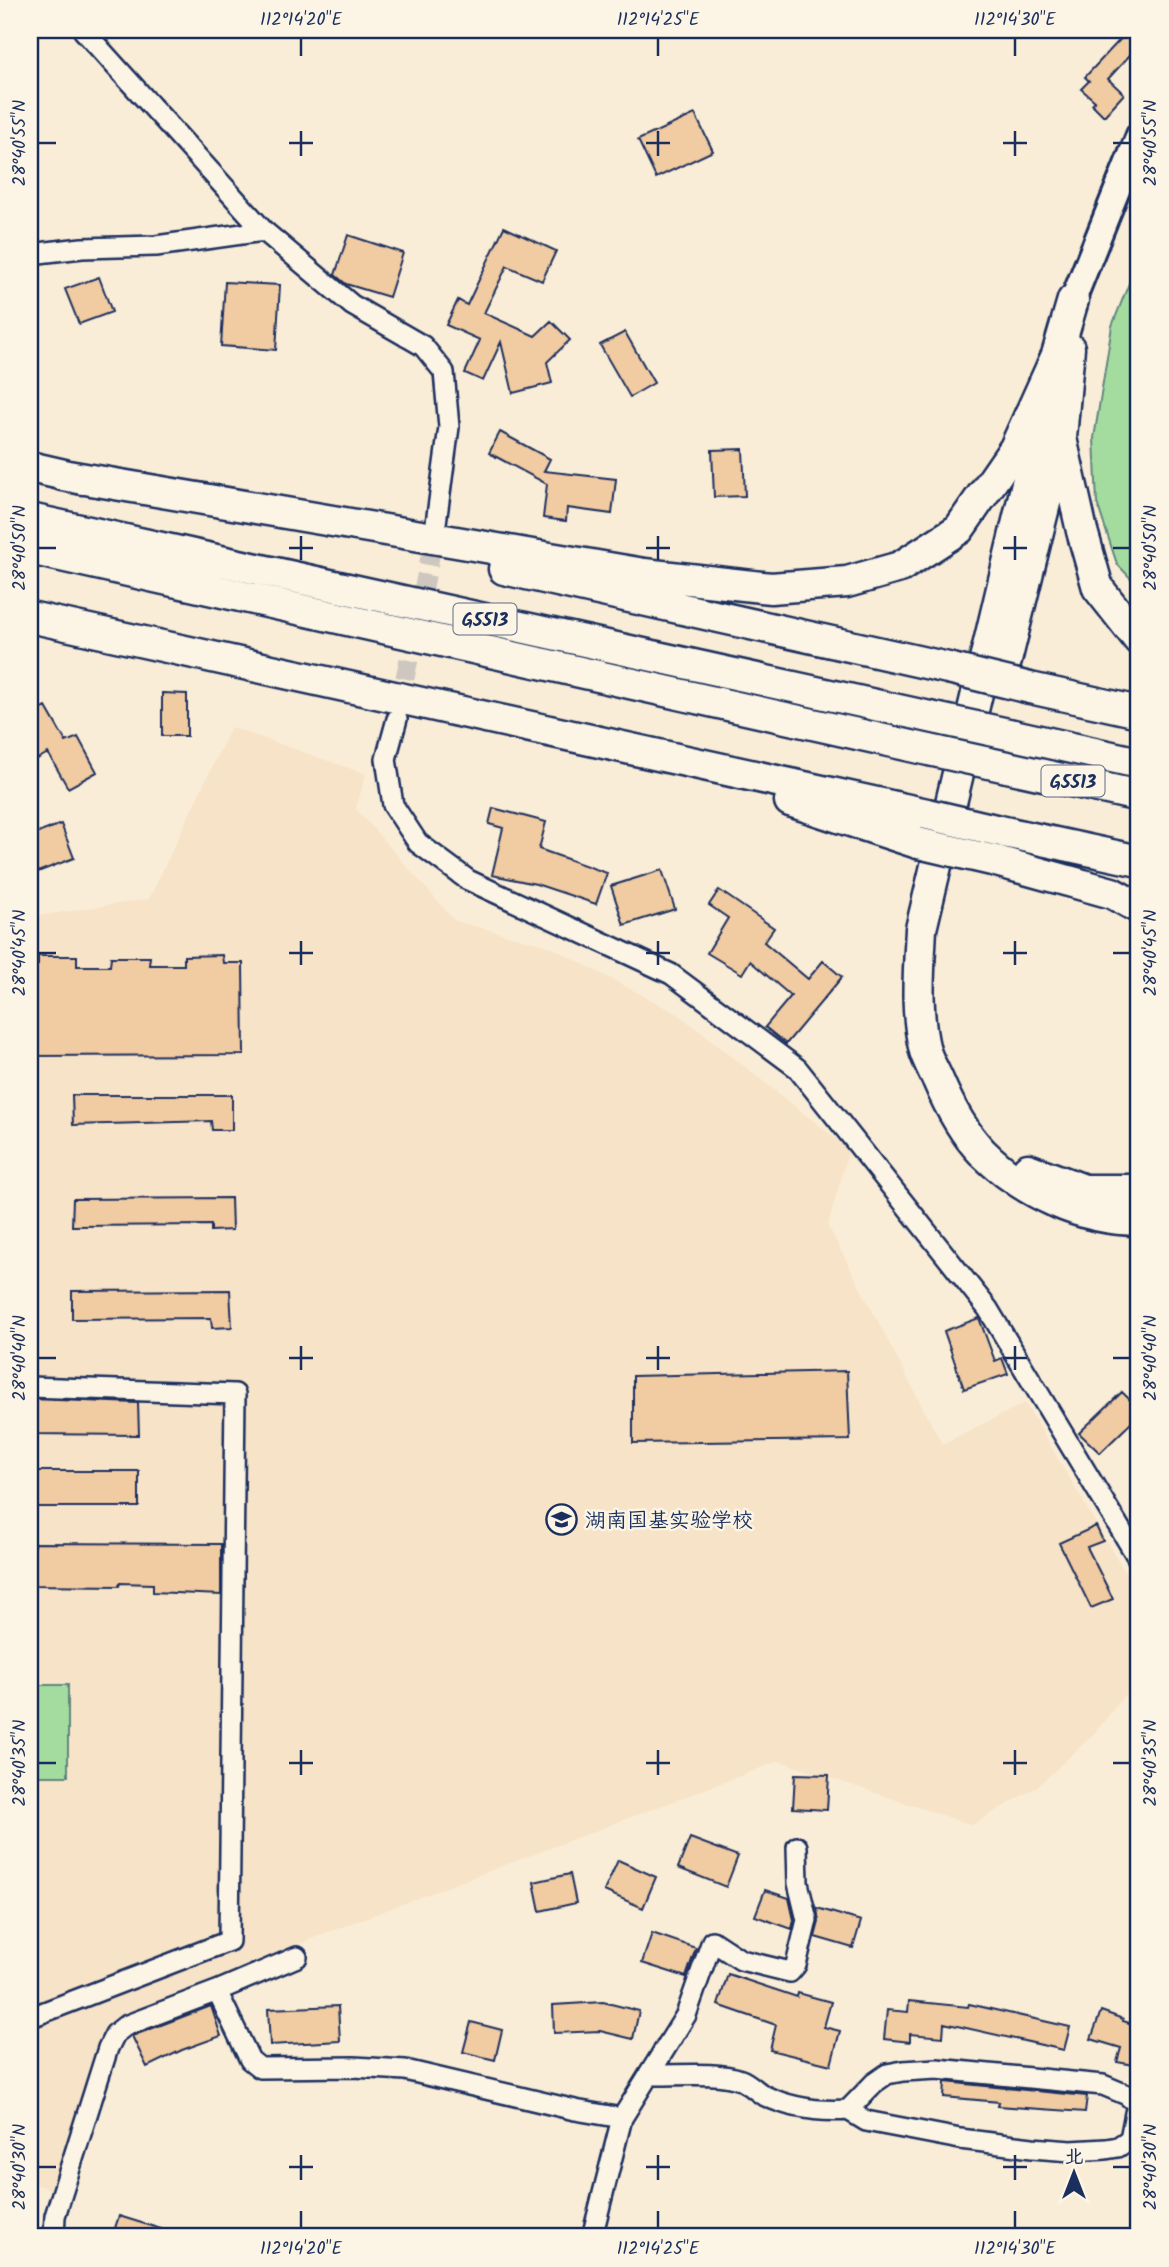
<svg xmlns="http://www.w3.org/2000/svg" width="1169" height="2267" font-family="Kalam,'LXGW WenKai TC',sans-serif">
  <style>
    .built { fill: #f7e3c7 }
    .green { fill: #a4dca0; stroke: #60867f; stroke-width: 2 }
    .building { fill: #f1cba1; stroke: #1b2f5e; stroke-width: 2 }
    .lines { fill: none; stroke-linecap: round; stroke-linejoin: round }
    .minor-tunnel { stroke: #cdc7bf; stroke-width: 19; stroke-dasharray: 19 10; stroke-linecap: butt }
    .minor-casing { stroke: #1b2f5e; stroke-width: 24 }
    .major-casing { stroke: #1b2f5e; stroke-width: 30 }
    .highway-casing { stroke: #1b2f5e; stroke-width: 35 }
    .minor { stroke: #fcf5e5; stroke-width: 19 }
    .major { stroke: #fcf5e5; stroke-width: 24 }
    .highway { stroke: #fcf5e5; stroke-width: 30 }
    .highway-bridge-casing { stroke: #1b2f5e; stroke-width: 35; stroke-linecap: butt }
    .highway-bridge { stroke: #fcf5e5; stroke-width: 30 }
    .ticks { fill: none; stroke: #1b2f5e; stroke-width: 2.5 }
    .labels { text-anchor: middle; stroke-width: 5; stroke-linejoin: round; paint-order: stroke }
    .shield { fill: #fcf5e5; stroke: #5e6a86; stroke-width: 2 }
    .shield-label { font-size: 19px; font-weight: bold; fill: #1b2f5e }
    .poi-label { font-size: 21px; fill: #1b2f5e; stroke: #fcf5e5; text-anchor: start }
    .neatline { fill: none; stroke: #1b2f5e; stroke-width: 2.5 }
    .ticks-label { font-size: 18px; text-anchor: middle; fill: #1b2f5e }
  </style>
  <rect width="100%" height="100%" fill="#faedd7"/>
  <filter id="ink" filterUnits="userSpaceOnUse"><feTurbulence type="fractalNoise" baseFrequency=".0143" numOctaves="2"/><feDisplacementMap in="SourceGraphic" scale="14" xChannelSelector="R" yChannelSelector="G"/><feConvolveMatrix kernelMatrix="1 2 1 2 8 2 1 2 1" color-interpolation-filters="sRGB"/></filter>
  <g filter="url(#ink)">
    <path class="built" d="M231,727l135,47 -10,35 99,112 94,25 129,68 171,135 -21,77 114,218 83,-41 114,193v81l-46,58 -56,52 -65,38 -193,-64 -461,175 -206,88 -60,166 -22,-8v-1265l119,-18z"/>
    <path class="green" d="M1139,258v329l-22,-23 -20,-61 -3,-65 18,-112z
      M30,1685h38v91h-38z"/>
    <path class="building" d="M1129,30h10v15l-31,34 16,15 -20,22 -12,-12 3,-3 -14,-12 8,-8 -4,-4z
      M695,114l18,37 -57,27 -18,-38z
      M504,227l52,24 -14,30 -35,-15 -23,47 51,23 16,-15 19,19 -23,22 5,21 -39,10 -12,-51 -18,39 -18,-8 15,-33 -34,-15 12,-25 9,5z
      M348,235l55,18 -14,44 -43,-13 -11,-9z
      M99,277l13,35 -33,12 -14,-35z
      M225,282l55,3 -4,65 -55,-4z
      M625,332l29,51 -24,14 -30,-52z
      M500,432l50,27 -6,12 72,8 -4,35 -45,-6 -1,13 -23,-3 4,-34 -58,-31z
      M743,449l2,47 -31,1 -2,-47z
      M162,693l25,1v42h-25z
      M46,707l20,35 12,-5 19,35 -29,16 -20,-35 -18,10v-47z
      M493,808l53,14 -7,27 68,24 -11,31 -60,-20 -44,-9 11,-47 -14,-4z
      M61,824l13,34 -44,17v-39z
      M662,870l13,39 -51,16 -13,-39z
      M719,890l55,38 -10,14 44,37 15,-18 19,16 -56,67 -21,-17 26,-31 -41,-35 -8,13 -35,-21 21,-35 -19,-13z
      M222,955l1,8h20l1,92 -214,1v-91h8v-9h39v10h33l1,-9h39l-1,8h35v-9z
      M72,1095h160v35h-20l-1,-9 -138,4z
      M231,1198l1,32 -21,1v-6l-139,1 1,-27z
      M230,1290l2,37 -20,1 -1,-10 -139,1v-28z
      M979,1318l16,43 7,-3 6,16 -44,15 -20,-58z
      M847,1371l3,69 -217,3v-67z
      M1122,1392l17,17v6l-39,38 -21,-20z
      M30,1399l108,4 1,32 -109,-1z
      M30,1471h109v36h-109z
      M1096,1526l7,15 -16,6 26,52 -22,9 -32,-65z
      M34,1543l187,1v51l-68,-3v-8l-33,-1 -1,3 -88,-1 -1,-39h4z
      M795,1774l34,1 -2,35 -34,-2z
      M690,1838l48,18 -12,31 -48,-19z
      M618,1860l38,17 -13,31 -39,-17z
      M570,1874l6,29 -36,8 -6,-29z
      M765,1890l24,8 5,22 -2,9 -37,-13z
      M817,1908l44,13 -8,27 -38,-11 4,-15z
      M652,1933l44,15 -10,29 -44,-14z
      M728,1974l69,23 1,-4 33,9 -7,25 16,4 -9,34 -61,-15 6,-25 -58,-20z
      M909,2001l59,6 1,-3 101,23 -6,23 -120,-27 -1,14 -33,-3v8l-26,-3 3,-29 21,2z
      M603,2002l36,9 -6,28 -33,-8 -46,2 -1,-28z
      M211,2006l10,30 -39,14 -35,17 -15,-31z
      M338,2006l2,35 -70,4 -2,-36z
      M1101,2011l22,8v2l16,5v40l-22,-4 4,-14 -30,-9z
      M471,2022l31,8 -7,30 -32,-8z
      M945,2082l142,14 -2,16 -87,-6 1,-4 -55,-5z
      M119,2216l58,18 -1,3h-64z"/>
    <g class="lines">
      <path class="minor-tunnel" d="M399,707l37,-179"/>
      <defs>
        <path id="minor" d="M83,30l181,201 88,74 71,41 21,26 5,55 -13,96
          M30,254l52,-6 74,-2 108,-15
          M397,719l-11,40 7,46 25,38 50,37 203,94 126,94 191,241 151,251
          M30,1387l205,7 -6,547 -195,75 -4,-1
          M217,1991l33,69 10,8 94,-1 51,3 170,40 47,8
          M649,2075c26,1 67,-4 92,5 8,3 15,11 22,15 27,13 56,17 85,15l26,-27 13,-9 16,-3 34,-2 166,16 24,10 12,11 -4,7 -5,26 -12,8 -12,2 -35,2 -39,-3 -72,-9 -94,-18 -18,-11
          M54,2237l1,-21 53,-168 7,-14 10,-8 92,-35 80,-34
          M592,2237l30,-119 64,-103 26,-74 29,19 49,12 6,-7 11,-45 -9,-37 -1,-36"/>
        <path id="major" d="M1073,300l66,-165"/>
        <path id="highway" d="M1069,348l-8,90 21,93 16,57 41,52
          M1042,420l-121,509c-2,40 -6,83 4,122 3,10 9,20 13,29 11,26 25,52 44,72 41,41 100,68 157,68
          M30,467l52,12
          M62,475l582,99 127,14 76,-6 53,-15 59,-38 56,-81 42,-93 16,-55
          M30,519l909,200
          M30,549l899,201
          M504,569l444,99
          M30,617l897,197
          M1006,661l55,-223
          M1030,688l109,24
          M1013,735l126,28
          M1007,767l132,29
          M790,801l128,42
          M1000,831l139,30
          M996,861l116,32 27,15
          M1028,1169l56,21h55"/>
      </defs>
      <use href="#minor" class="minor-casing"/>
      <use href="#major" class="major-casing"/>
      <use href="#highway" class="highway-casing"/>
      <use href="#minor" class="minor"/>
      <use href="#major" class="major"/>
      <use href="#highway" class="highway"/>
      <defs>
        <path id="highway-bridge" d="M948,668l82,20
          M939,719l74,16
          M929,750l78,17
          M927,814l73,17
          M918,843l78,18"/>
      </defs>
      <use href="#highway-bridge" class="highway-bridge-casing"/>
      <use href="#highway-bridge" class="highway-bridge"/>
    </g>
  </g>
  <path class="ticks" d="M301,38v18M658,38v18M1015,38v18M301,131v25M658,131v25M1015,131v25M38,143h18M289,143h24M646,143h24M1003,143h24M1113,143h17M301,536v24M658,536v24M1015,536v24M38,548h18M289,548h24M646,548h24M1003,548h24M1113,548h17M301,941v24M658,941v24M1015,941v24M38,953h18M289,953h24M646,953h24M1003,953h24M1113,953h17M301,1346v24M658,1346v24M1015,1346v24M38,1358h18M289,1358h24M646,1358h24M1003,1358h24M1113,1358h17M301,1750v25M658,1750v25M1015,1750v25M38,1763h18M289,1763h24M646,1763h24M1003,1763h24M1113,1763h17M301,2155v25M658,2155v25M1015,2155v25M38,2167h18M289,2167h24M646,2167h24M1003,2167h24M1113,2167h17M301,2211v17M658,2211v17M1015,2211v17"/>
  <defs>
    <symbol id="school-ring" viewBox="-11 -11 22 22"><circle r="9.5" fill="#fcf5e5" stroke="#1b2f5e" stroke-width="1.5"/><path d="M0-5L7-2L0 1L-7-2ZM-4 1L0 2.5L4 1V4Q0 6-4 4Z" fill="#1b2f5e"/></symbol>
  </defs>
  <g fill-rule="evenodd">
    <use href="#school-ring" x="544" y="1502" width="35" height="35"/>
  </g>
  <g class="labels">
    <g class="shield">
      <rect x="453.5" y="603.5" width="63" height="31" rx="5"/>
      <rect x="1041.5" y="765.5" width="63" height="31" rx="5"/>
    </g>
    <g class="shield-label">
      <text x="485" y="626">G5513</text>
      <text x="1073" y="788">G5513</text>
    </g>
    <g class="poi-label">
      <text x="585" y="1527">湖南国基实验学校</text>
    </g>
  </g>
  <rect width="1169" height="2267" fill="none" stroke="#fcf5e5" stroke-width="77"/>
  <g transform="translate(1074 2173)" stroke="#fcf5e5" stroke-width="5" paint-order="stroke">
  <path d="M0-5L12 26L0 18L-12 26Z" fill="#1b2f5e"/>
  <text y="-10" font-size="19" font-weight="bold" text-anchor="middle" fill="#1b2f5e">北</text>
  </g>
  <rect x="38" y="38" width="1092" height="2190" class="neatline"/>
  <g class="ticks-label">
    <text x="301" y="25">112°14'20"E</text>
    <text x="658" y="25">112°14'25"E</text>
    <text x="1015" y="25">112°14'30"E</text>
    <text transform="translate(19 143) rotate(-90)" y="6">28°40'55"N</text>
    <text transform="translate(1150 143) rotate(-90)" y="6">28°40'55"N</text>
    <text transform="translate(19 548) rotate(-90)" y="6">28°40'50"N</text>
    <text transform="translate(1150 548) rotate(-90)" y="6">28°40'50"N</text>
    <text transform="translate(19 953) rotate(-90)" y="6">28°40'45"N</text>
    <text transform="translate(1150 953) rotate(-90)" y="6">28°40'45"N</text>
    <text transform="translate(19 1358) rotate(-90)" y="6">28°40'40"N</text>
    <text transform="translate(1150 1358) rotate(-90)" y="6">28°40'40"N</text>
    <text transform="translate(19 1763) rotate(-90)" y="6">28°40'35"N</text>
    <text transform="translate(1150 1763) rotate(-90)" y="6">28°40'35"N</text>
    <text transform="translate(19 2167) rotate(-90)" y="6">28°40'30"N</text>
    <text transform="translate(1150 2167) rotate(-90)" y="6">28°40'30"N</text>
    <text x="301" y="2254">112°14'20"E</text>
    <text x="658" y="2254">112°14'25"E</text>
    <text x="1015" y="2254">112°14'30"E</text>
  </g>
</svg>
